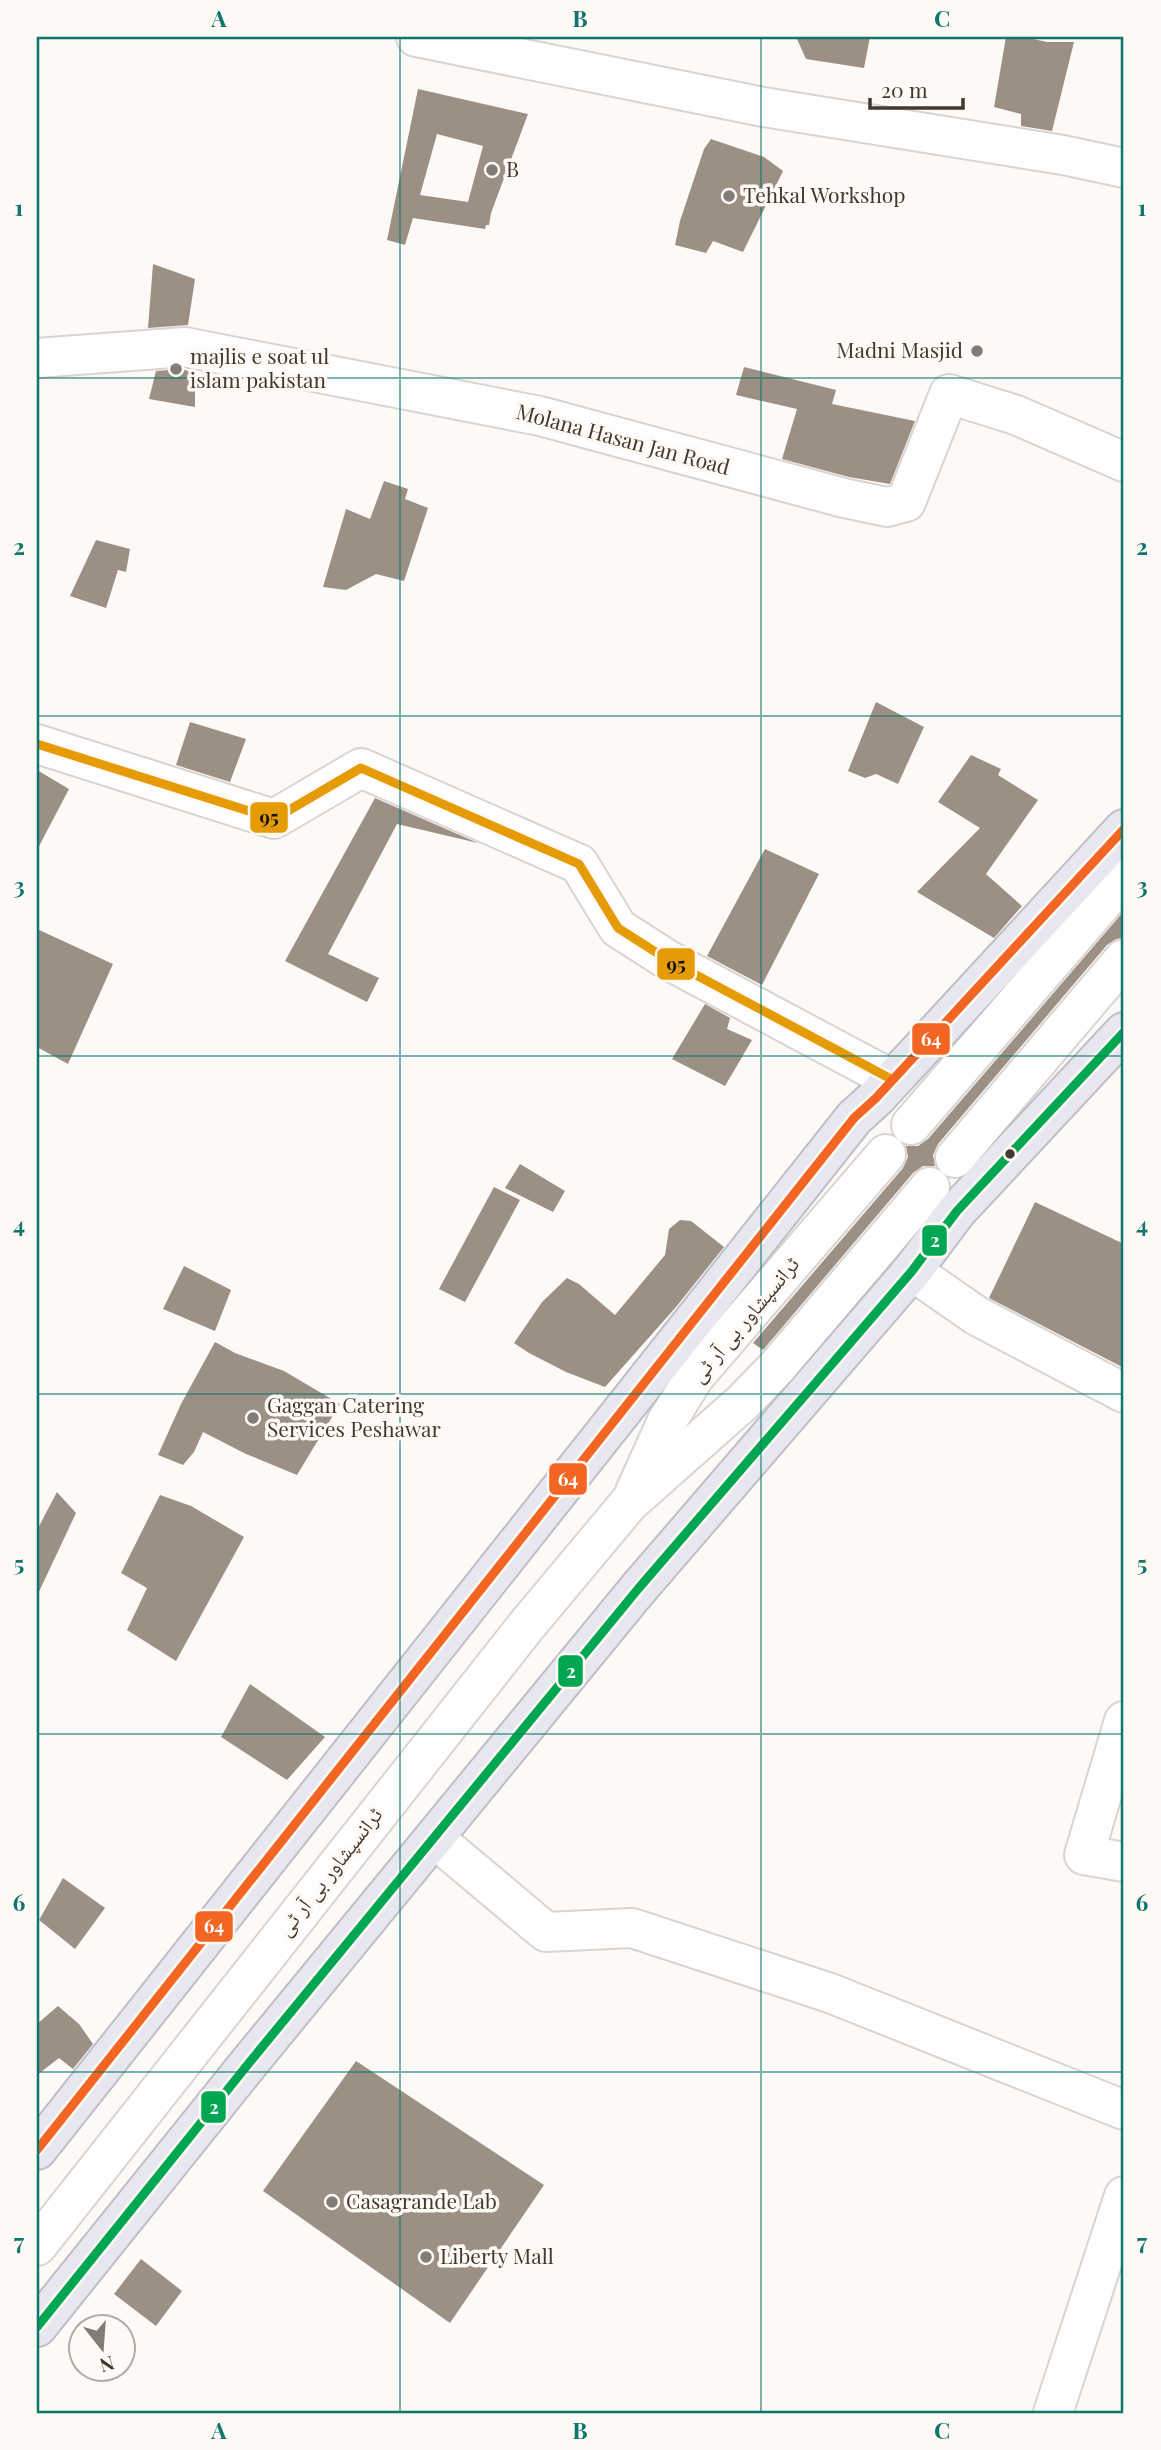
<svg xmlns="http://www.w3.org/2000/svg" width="1161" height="2450" font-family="'Playfair Display','Noto Naskh Arabic',serif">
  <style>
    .building { fill: #9c9084; fill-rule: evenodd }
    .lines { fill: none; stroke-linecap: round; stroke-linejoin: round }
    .minor-casing { stroke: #dad4d0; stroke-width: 42 }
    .highway-casing { stroke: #bebec6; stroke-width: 42 }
    .minor { stroke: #fffefe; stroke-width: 38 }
    .highway { stroke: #e6e7ef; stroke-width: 38 }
    .bus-1-casing { stroke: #fef9f5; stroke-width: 14 }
    .bus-2-casing { stroke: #fef9f5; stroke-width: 14 }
    .bus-3-casing { stroke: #fef9f5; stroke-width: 14 }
    .bus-1 { stroke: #e59b05; stroke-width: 9 }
    .bus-2 { stroke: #f26522; stroke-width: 9 }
    .bus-3 { stroke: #00a651; stroke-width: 9 }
    .grid { fill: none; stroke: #0f766e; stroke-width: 2; stroke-opacity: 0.55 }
    .poi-dot { fill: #837c76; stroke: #fef9f5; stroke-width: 2.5 }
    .bus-dot { fill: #423830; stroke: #fef9f5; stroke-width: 2.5 }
    .labels { text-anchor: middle; stroke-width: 7; stroke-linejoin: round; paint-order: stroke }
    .poi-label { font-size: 21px; fill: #423830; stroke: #fef9f5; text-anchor: start }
    .street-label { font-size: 21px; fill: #423830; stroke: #fef9f5 }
    .line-badge { stroke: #fef9f5; stroke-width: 2.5 }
    .badge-label { font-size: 19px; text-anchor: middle; font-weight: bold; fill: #fff }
    .pale-badge-label { font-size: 19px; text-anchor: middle; font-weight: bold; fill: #111 }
    .neatline { fill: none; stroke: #0f766e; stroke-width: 2.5 }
    .grid-label { font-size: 23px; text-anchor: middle; font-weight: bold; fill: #0f766e }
  </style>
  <rect width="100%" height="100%" fill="#fcf9f7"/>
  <path class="building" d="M796,37h74l-6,31 -58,-9z
    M1006,37h18l23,5h27l-22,89 -31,-5v-12l-27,-7z
    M418,89l110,25 -37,99 -2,12h-3l-1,4 -72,-11 -8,27 -18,-5zM437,134l46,12 -15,56 -48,-7z
    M711,139l53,18 19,14 -40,81 -30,-11 -7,12 -31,-8 5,-24 24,-72z
    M153,264l42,15 -7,46 -40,3z
    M744,367l92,23 -4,14 83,17 -25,63 -41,-7 -67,-18 15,-50 -61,-14z
    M181,369l14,4v34l-46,-8 7,-28z
    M384,481l24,8 -3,10 23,9 -24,73 -28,-7 -30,16 -23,-3 23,-78 24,10z
    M96,540l34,9 -4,23 -8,-2 -12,38 -36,-12z
    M876,702l48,25 -26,57 -22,-10 -11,4 -17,-7z
    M190,722l56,17 -16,43 -54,-17z
    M971,755l30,14 -3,6 40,25 -52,74 36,32 -28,32 -77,-46 63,-64 -42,-26z
    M37,770l32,19 -32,61z
    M375,798l103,45 -81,-19 -69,130 51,24 -12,24 -82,-41z
    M765,849l54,25 -57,111 -55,-29z
    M1124,911v27l-8,1 -9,6 -169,199 -5,11 2,11h-12l-10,7 -150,177 -10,-7 150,-175 5,-11 -2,-11h12l10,-7z
    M37,929l76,35 -45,100 -31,-17z
    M705,1004l25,14 -3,11 25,11 -27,46 -53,-27z
    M520,1164l45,27 -12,21 -48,-24z
    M494,1187l26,13 -55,102 -26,-13z
    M1035,1202l89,42v124l-135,-70z
    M680,1220l11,1 33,26 -48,60 -71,80 -39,-15 -37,-19 -15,-10 28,-41 25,-24 12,6 36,31 50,-60 4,-26z
    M184,1266l47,24 -16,41 -52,-22z
    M215,1342l20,11 49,18 56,33 -43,71 -51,-21 -43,-22 -9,20 -11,13 -25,-10 23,-51z
    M57,1492l19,21 -39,83v-66z
    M160,1495l31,11 53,31 -68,124 -49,-31 20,-42 -26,-15z
    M250,1684l75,53 -38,43 -66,-43z
    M63,1878l42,30 -30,41 -36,-29z
    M58,2006l21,18 14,20 -20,25 -14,-11 -22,17v-51z
    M356,2061l188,124 -94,138 -187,-132z
    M141,2259l41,32 -26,35 -42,-32z"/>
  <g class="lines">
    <defs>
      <path id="minor" d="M416,37l347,70 300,48 61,13
        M37,358l148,-11 355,69 304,82 43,9 19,-5 43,-108 67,21 108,47
        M37,744l237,75 87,-51 218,96 39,64 50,32 223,119
        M911,1125l213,-247
        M955,1158l169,-199
        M912,1271l65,45 147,77
        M635,1492l32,-71 28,-45 191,-222
        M1124,1721l-40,134 40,7
        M434,1838l112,94 86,-4 198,65 294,117
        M37,2246l490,-621 102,-122 114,-101 34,-35 153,-180
        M1053,2413l71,-217"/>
      <path id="highway" d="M37,2150l817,-1032 22,-20 248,-269
        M37,2327l212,-264 389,-474 274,-318 45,-60 167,-179"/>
    </defs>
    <use href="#minor" class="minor-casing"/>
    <use href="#highway" class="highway-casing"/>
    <use href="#minor" class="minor"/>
    <use href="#highway" class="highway"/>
    <defs>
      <path id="bus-1" d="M37,744l237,75 87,-51 218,96 39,64 50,32 223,119"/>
      <path id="bus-2" d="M37,2150l817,-1032 22,-20 248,-269"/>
      <path id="bus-3" d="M37,2327l212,-264 389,-474 274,-318 45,-60 167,-179"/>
    </defs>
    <use href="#bus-1" class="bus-1-casing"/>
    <use href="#bus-2" class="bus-2-casing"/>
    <use href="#bus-3" class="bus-3-casing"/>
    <use href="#bus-1" class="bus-1"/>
    <use href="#bus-2" class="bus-2"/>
    <use href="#bus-3" class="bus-3"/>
  </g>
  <path class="grid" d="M400,37v2376M761,37v2376M37,378h1087M37,716h1087M37,1056h1087M37,1394h1087M37,1734h1087M37,2072h1087"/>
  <g class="poi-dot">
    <circle cx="492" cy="170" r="7"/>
    <circle cx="729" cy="196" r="7"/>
    <circle cx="977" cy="351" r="7"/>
    <circle cx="176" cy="369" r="7"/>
    <circle cx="253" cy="1418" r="7"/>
    <circle cx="332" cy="2202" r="7"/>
    <circle cx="426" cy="2257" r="7"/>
  </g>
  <circle class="bus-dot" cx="1010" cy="1154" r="6"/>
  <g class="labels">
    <g class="poi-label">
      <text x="506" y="177">B</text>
      <text x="743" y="203">Tehkal Workshop</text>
      <text x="963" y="358" text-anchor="end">Madni Masjid</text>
      <text x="190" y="364">majlis e soat ul<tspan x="190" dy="24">islam pakistan</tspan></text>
      <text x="267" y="1413">Gaggan Catering<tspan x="267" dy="24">Services Peshawar</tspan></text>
      <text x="346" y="2209">Casagrande Lab</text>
      <text x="440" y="2264">Liberty Mall</text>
    </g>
    <g class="street-label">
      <text transform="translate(623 440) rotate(15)" y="7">Molana Hasan Jan Road</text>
      <text transform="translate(745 1320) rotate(-50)" y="7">ٹرانسپشاور بی آر ٹی</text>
      <text transform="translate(330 1872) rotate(-52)" y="7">ٹرانسپشاور بی آر ٹی</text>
    </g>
  </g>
  <g class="line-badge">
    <rect x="249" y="801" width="40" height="33" rx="7" fill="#e59b05"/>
    <rect x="656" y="947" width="40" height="34" rx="7" fill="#e59b05"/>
    <rect x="911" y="1022" width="40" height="34" rx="7" fill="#f26522"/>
    <rect x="921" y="1224" width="27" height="33" rx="7" fill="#00a651"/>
    <rect x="548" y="1462" width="40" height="34" rx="7" fill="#f26522"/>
    <rect x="557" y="1654" width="27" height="34" rx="7" fill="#00a651"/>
    <rect x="194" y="1910" width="40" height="33" rx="7" fill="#f26522"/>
    <rect x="200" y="2090" width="27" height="34" rx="7" fill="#00a651"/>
  </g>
  <g class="badge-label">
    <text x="931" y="1046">64</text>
    <text x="935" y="1247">2</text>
    <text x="568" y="1486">64</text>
    <text x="571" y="1678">2</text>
    <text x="214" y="1933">64</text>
    <text x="214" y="2114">2</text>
  </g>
  <g class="pale-badge-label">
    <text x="269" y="824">95</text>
    <text x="676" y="971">95</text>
  </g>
  <rect width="1161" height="2450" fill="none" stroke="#fef9f5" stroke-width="77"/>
  <g transform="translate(102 2348) rotate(163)"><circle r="33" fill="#fef9f5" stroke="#b3aca6" stroke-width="2"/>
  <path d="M0-5L12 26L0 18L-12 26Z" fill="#837c76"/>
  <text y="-10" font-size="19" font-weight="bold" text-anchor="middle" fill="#423830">N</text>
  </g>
  <path d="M870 98v10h93v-10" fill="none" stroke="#423830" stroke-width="3.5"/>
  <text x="881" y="98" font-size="21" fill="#423830" stroke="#fef9f5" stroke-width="5" paint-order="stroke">20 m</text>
  <rect x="38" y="38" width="1084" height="2374" class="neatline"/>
  <g class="grid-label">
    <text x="219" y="27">A</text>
    <text x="580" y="27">B</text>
    <text x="942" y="27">C</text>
    <text x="19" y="216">1</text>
    <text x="1142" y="216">1</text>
    <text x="19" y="555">2</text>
    <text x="1142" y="555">2</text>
    <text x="19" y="894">3</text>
    <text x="1142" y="894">3</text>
    <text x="19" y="1233">4</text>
    <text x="1142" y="1233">4</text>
    <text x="19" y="1572">5</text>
    <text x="1142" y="1572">5</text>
    <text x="19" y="1911">6</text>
    <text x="1142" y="1911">6</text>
    <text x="19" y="2250">7</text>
    <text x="1142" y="2250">7</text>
    <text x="219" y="2439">A</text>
    <text x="580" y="2439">B</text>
    <text x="942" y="2439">C</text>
  </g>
</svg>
